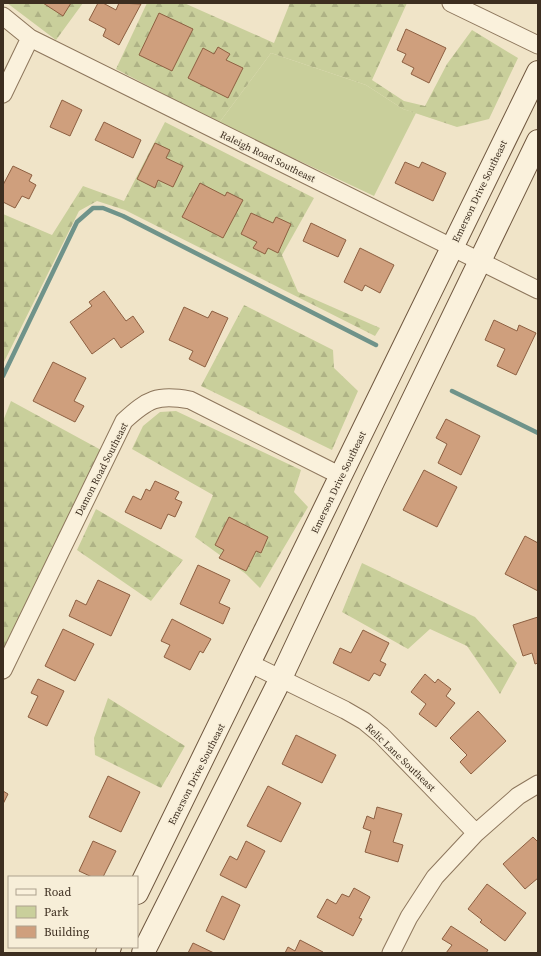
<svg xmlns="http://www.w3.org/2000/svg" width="541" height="956" font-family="'Source Serif 4',serif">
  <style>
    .green { fill: #c9cf9b }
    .forest { fill: url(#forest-firs) }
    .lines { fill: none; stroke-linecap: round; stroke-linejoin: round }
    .stream { stroke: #6f938a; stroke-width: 4.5 }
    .building { fill: #cf9f7d; stroke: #8d5f41 }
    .street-casing { stroke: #8d765c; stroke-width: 19 }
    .secondary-casing { stroke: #6f573f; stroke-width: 24 }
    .street { stroke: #faf1dc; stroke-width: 17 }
    .secondary { stroke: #faf1dc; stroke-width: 22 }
    .labels { text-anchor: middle; stroke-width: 3; stroke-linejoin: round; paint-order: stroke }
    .street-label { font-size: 10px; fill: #3d2e20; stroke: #f7eed8 }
  </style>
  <defs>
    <pattern id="forest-firs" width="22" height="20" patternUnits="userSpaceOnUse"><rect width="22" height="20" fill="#c9cf9b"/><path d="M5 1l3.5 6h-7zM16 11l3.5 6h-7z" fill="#aeb285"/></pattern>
  </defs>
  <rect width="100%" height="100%" fill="#f0e4c8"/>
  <path class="green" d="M271,53l95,32 37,24 13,4 -42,83 -155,-73z"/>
  <path class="forest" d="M7,3h76l-27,37z
    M147,3h37l90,40 16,-40h117l-35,77 32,21 21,5 22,-42 25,-34 46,28 -29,61 -32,8 -54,-18 -37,-24 -95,-32 -52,70 -103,-54z
    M165,122l149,76 -32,57 16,37 82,36 -5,8 -250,-126 -28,-9 -18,10 -76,153v-150l49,21 31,-49 41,15z
    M244,305l89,45 1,18 24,23 -26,59 -131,-64z
    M11,401l90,49 -98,204v-233z
    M176,411l125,59 -7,22 14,15 -48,81 -14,-14 -51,-37 18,-42 -81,-46 11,-23 17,-14z
    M96,509l87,51 -32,41 -74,-51z
    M362,563l113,54 42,46 -17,31 -33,-48 -37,-17 -22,20 -66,-37z
    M108,698l77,48 -24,42 -66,-33 -1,-17z"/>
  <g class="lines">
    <path class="stream" d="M3,376l74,-154 16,-14h10l20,8 253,129
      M452,391l86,42"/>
  </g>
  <path class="building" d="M43,3h28l-8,13z
    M98,3h5l13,7 3,-7 22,1 -22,41 -16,-9 3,-7 -17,-9z
    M159,13l34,16 -21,42 -33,-16z
    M406,29l40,19 -17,35 -18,-9 3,-6 -12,-6 4,-8 -9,-4z
    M218,47l12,7 -4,6 17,8 -15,30 -40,-20 15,-30 11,6z
    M62,100l20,10 -12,26 -20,-9z
    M104,122l37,18 -8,18 -38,-18z
    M155,143l15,7 -4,8 17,8 -10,21 -15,-7 -3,8 -18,-9z
    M405,162l14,6 3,-6 24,11 -13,28 -38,-18z
    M13,166l19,9 -3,6 7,4 -7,14 -7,-3 -7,12 -12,-6v-17z
    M200,183l25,13 2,-4 16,8 -20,38 -41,-21z
    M251,213l22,10 3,-6 15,7 -13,29 -10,-5 -3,6 -12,-6 4,-6 -16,-8z
    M311,223l35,17 -8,17 -35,-16z
    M360,248l34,17 -14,28 -15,-8 -3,6 -18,-9z
    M104,291l22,30 7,-5 11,16 -23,16 -7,-10 -22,16 -22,-32 22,-16 -3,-4z
    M184,307l24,11 4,-7 16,7 -23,49 -16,-8 4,-8 -24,-11z
    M494,320l23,11 2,-6 17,8 -20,42 -19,-9 8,-17 -20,-9z
    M53,362l33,16 -12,23 10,5 -9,16 -42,-21z
    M446,419l34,17 -19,39 -23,-12 9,-19 -11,-6z
    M424,470l33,17 -20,40 -34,-17z
    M155,481l24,11 -4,7 7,3 -7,15 -7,-3 -7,15 -36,-17 8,-16 8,4 5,-11 4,2z
    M229,517l39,20 -7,16 -5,-2 -10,20 -27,-13 5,-8 -9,-5z
    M525,536l13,7v48l-33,-17z
    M198,565l32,15 -11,23 11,5 -7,16 -43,-20z
    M98,580l32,15 -19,41 -42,-20 7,-16 10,5z
    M538,617v46l-3,1 -3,-11 -9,3 -10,-31z
    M172,619l39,20 -8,14 -3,-2 -10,19 -26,-13 6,-12 -9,-4z
    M63,629l31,15 -19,37 -30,-15z
    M363,630l26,13 -9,18 6,3 -6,12 -6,-3 -5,8 -36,-18 7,-15 11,5z
    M425,674l10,9 3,-4 13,10 -5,7 9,7 -19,24 -17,-13 7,-10 -15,-12z
    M38,679l26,12 -17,35 -19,-9 10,-21 -7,-3z
    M478,711l28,30 -35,33 -11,-12 7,-7 -17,-17z
    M296,735l40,20 -14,28 -40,-19z
    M108,776l32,16 -19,40 -32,-15z
    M268,786l33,17 -20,39 -34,-16z
    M3,791l5,3 -5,10z
    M377,807l25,7 -9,28 10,3 -5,17 -33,-10 6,-21 -8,-3 4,-12 7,3z
    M533,837l5,5v36l-13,11 -22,-25z
    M93,841l23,10 -13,26h-11l-13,-6z
    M246,841l19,10 -19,37 -26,-13 10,-19 7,4z
    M487,884l39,29 -21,28 -25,-19 2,-2 -14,-11z
    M354,888l16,9 -11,21 3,1 -9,17 -36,-19 10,-18 9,5 6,-10 7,3z
    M222,896l18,9 -16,35 -18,-9z
    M451,926l37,24 -2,3h-40l6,-8 -10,-6z
    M300,940l23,12v1h-38l3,-6 7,4z
    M193,943l21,10h-26z"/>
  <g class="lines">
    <defs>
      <path id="street" d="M451,3l87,42
        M3,16l27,22 508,252
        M3,94l27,-56
        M251,664l94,46 19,11 17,14 95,98
        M3,670l121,-249c24,-22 33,-27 66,-21l151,76
        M391,953l18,-36 26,-40 41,-44 42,-37 20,-12"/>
      <path id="secondary" d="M137,893c136,-273 266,-548 401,-821
        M107,953l3,-6
        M143,953l138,-275 92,-196 165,-341"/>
    </defs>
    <use href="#street" class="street-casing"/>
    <use href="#secondary" class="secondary-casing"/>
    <use href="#street" class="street"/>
    <use href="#secondary" class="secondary"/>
  </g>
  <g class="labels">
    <g class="street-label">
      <text transform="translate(268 156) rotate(26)" y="4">Raleigh Road Southeast</text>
      <text transform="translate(479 191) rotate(-64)" y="4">Emerson Drive Southeast</text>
      <text transform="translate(101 469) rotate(-63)" y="4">Damon Road Southeast</text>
      <text transform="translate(338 482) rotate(-64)" y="4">Emerson Drive Southeast</text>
      <text transform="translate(401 757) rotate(44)" y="4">Relic Lane Southeast</text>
      <text transform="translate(196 774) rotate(-63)" y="4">Emerson Drive Southeast</text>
    </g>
  </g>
  <rect width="541" height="956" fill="none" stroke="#3d2e20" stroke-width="8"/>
  <rect x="8" y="876" width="130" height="72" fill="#f7eed8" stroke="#ada18e"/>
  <rect x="16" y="889" width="20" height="6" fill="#faf1dc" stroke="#ada18e"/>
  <text x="44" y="896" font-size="12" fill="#3d2e20">Road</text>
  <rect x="16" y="906" width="20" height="12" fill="#c9cf9b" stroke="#ada18e"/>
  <text x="44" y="916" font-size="12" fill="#3d2e20">Park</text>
  <rect x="16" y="926" width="20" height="12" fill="#cf9f7d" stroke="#ada18e"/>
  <text x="44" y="936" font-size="12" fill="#3d2e20">Building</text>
</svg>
